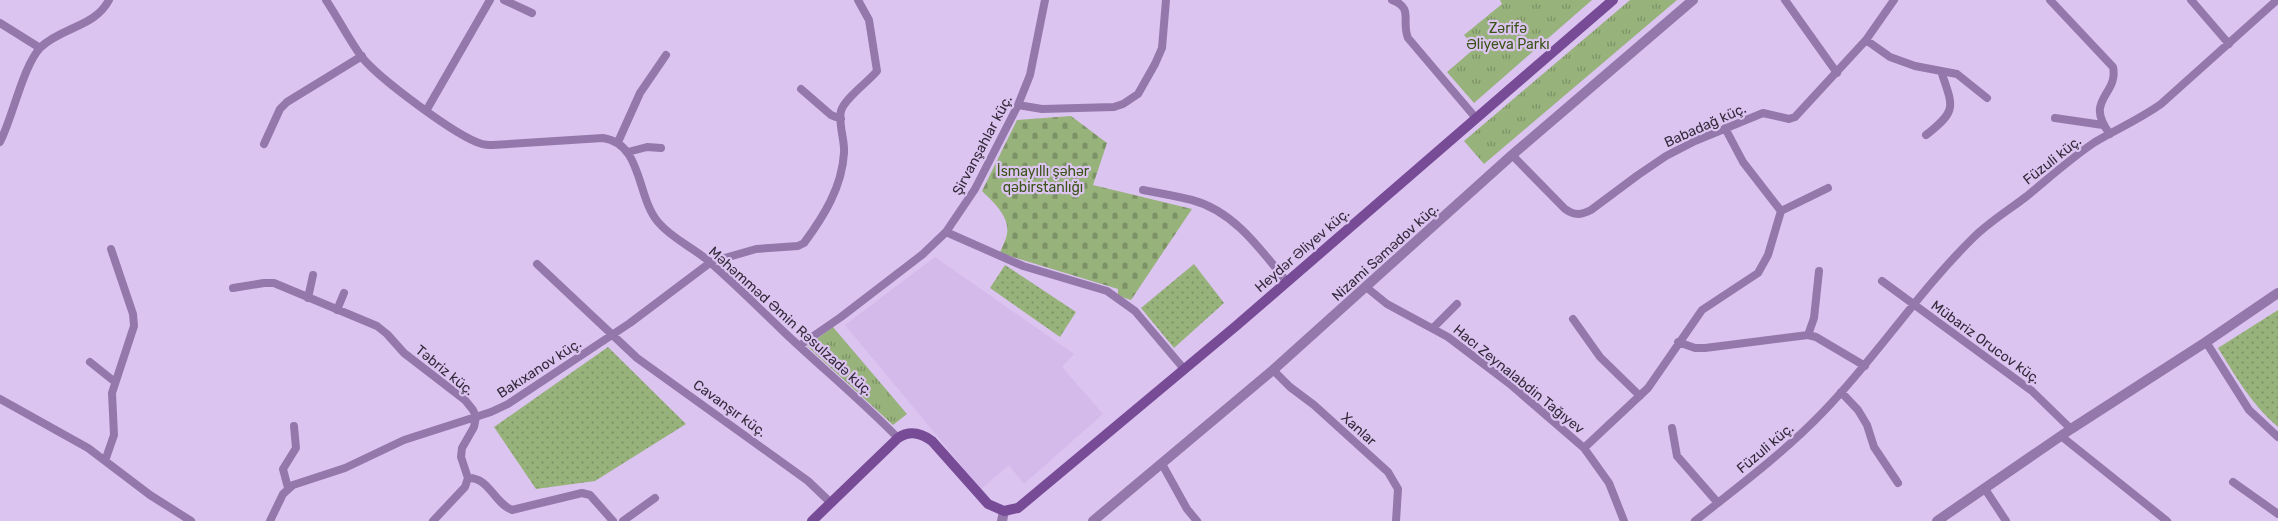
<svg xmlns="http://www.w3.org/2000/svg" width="2278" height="521" font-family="Rubik,sans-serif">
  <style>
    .built { fill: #d4b9eb }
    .grass { fill: url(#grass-dots) }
    .cemetery { fill: url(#cemetery-stones) }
    .park { fill: url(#park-tufts) }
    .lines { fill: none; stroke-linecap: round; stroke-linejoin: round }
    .minor { stroke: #9478ab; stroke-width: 8 }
    .tertiary { stroke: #9478ab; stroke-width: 10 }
    .secondary { stroke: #784b97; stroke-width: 10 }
    .labels { text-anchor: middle; stroke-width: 4.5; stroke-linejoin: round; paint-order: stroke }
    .park-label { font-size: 14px; fill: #3a5417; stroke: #dcc4f0 }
    .street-label { font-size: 14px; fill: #33293a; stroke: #dcc4f0 }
  </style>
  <defs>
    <pattern id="grass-dots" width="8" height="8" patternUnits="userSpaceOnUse" patternTransform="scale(1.25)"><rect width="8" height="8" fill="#97b27b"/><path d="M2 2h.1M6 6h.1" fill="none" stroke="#7c9166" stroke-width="1.8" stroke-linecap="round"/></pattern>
    <pattern id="cemetery-stones" width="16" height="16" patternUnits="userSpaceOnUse" patternTransform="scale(1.25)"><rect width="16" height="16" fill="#97b27b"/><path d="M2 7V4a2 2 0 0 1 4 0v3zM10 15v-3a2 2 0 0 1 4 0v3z" fill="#7c9166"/></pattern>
    <pattern id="park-tufts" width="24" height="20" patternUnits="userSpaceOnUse" patternTransform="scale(1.25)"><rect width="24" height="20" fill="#97b27b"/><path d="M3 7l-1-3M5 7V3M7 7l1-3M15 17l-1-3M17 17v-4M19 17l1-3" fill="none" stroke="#7c9166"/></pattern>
  </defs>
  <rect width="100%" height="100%" fill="#dcc4f0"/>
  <path class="built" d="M935,257l139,97 -12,13 41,47 -79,70 -15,-19 -28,24 -136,-164z"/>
  <path class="grass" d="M1194,264l30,39 -50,45 -33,-40z
    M1005,265l71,47 -16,25 -70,-49z
    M2278,310v117c-26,-22 -42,-50 -60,-79z
    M608,347l78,77 -91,57 -59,8 -42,-62z"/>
  <path class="cemetery" d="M1071,116l36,27 -14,42 99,24 -61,91 -13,-4v-7l-118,-36c2,-6 6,-13 7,-19 3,-18 -14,-32 -25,-43l35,-71z"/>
  <path class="park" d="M1500,0h92l-118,103 -27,-31 28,-24 -11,-13 38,-31z
    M1630,0h47l-193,164 -20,-23z
    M833,327l74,87 -14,11 -86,-79z"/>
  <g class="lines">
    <path class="minor" d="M326,0c12,18 22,38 35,56 16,21 96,81 121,88 3,1 8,1 11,1l110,-7c40,6 33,58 55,84 15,18 37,26 54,42 25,22 48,45 72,68 38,36 78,69 114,106
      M504,0l28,13
      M1392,0c22,8 9,21 16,38l67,79
      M1785,0l52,73
      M2050,0l63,67c6,28 -30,32 -3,67
      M2191,0l38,44
      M0,23l40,25
      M1866,40l24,17 25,9 42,8 30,24
      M801,89l30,26 10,4
      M1018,105l24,4 72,-2 9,-3 15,-10 17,-30 7,-16 4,-48
      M426,111l64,-111
      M2055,118l48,7
      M1926,135c32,-25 27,-28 15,-64
      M0,142c13,-25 23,-77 41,-95 21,-20 54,-20 68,-47
      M618,142l22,-49 26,-38
      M264,144l16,-35 7,-7 75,-46
      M628,152l19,-5 14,1
      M1512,155l53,54c10,7 16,6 26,1l47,-35 28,-19 29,-15 68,-28 26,6 6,-2 71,-77 28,-40
      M1143,190c16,3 33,6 49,10 42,11 69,50 95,82
      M1781,211l47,-23
      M946,232l77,34 84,25 28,20 49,58
      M537,264l100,94 171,123 23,22
      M1882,281l150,110 39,38
      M1366,287l21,17 61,33 62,47 74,64 25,35 15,38
      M233,288l31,-5h10l103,43 10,8 17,19 61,47 8,10 3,7 -2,10 -12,21 -1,9 7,21 -3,9 -32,34
      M308,298l5,-23
      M337,310l7,-17
      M1573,319l27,38 40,39
      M1433,328l24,-24
      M1808,335l6,-17 5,-47
      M1678,342l17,6h10l103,-13 8,2 49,29
      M2206,342l43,68 29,27
      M799,346l42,-29 82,-63 23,-22 29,-43 43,-84 12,-30 15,-75
      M90,362l25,20
      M1273,370l17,17 24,18 74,67 10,17 -2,32
      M1841,392l17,18 9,15 7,22 24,36
      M0,399l88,49 62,47 41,26
      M1672,428l5,28 41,47
      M2061,436l106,85
      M1584,448l64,-60 54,-78 56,-37 10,-18 13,-44 -38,-49 -18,-34
      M105,461l9,-26 -2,-42 22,-67 -1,-12 -22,-65
      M1162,464l25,45 10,12
      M468,478c21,-1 26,25 44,32l70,-17 8,2 23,26
      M2233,482l45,32
      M288,488l-5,-19 13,-21 -2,-22
      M1985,489l21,32
      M270,521l13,-27 10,-9 52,-17 59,-28 87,-28 17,-8 122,-81 81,-61 45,-13 42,-3 6,-3c20,-27 38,-56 40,-90 1,-13 -6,-29 -3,-42 3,-12 27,-29 36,-40l-8,-51 -11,-20
      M623,521l32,-23
      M1695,521c44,-35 90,-69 130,-111 52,-54 94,-119 148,-172 16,-16 36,-28 54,-42 22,-18 44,-38 68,-54 22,-13 45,-23 66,-38l116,-104"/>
    <path class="tertiary" d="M1002,521l2,-10
      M1093,521l180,-151 239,-215 181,-155
      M1937,521l134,-92 135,-87 72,-49"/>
    <path class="secondary" d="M812,521l86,-83c12,-8 23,-5 34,3l56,63 16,7 14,-3 218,-182 377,-326"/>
  </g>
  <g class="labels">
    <g class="park-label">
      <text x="1508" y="33">Zərifə<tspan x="1508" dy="16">Əliyeva Parkı</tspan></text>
      <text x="1043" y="176">İsmayıllı şəhər<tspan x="1043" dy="16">qəbirstanlığı</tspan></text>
    </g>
    <g class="street-label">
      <text transform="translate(1705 125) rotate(-24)" y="5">Babadağ küç.</text>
      <text transform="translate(982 145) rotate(-62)" y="5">Şirvanşahlar küç.</text>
      <text transform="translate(2052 160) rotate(-38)" y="5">Füzuli küç.</text>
      <text transform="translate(1302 250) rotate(-41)" y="5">Heydər Əliyev küç.</text>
      <text transform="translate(1385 252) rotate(-42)" y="5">Nizami Səmədov küç.</text>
      <text transform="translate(791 321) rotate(42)" y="5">Məhəmməd Əmin Rəsulzadə küç.</text>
      <text transform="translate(1986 342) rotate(36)" y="5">Mübariz Orucov küç.</text>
      <text transform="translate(539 368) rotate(-33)" y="5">Bakıxanov küç.</text>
      <text transform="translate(445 370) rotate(39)" y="5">Təbriz küç.</text>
      <text transform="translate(1519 379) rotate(39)" y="5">Hacı Zeynalabdin Tağıyev</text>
      <text transform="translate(730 408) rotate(36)" y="5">Cavanşır küç.</text>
      <text transform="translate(1359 429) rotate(42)" y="5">Xanlar</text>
      <text transform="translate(1765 448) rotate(-40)" y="5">Füzuli küç.</text>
    </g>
  </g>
</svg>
